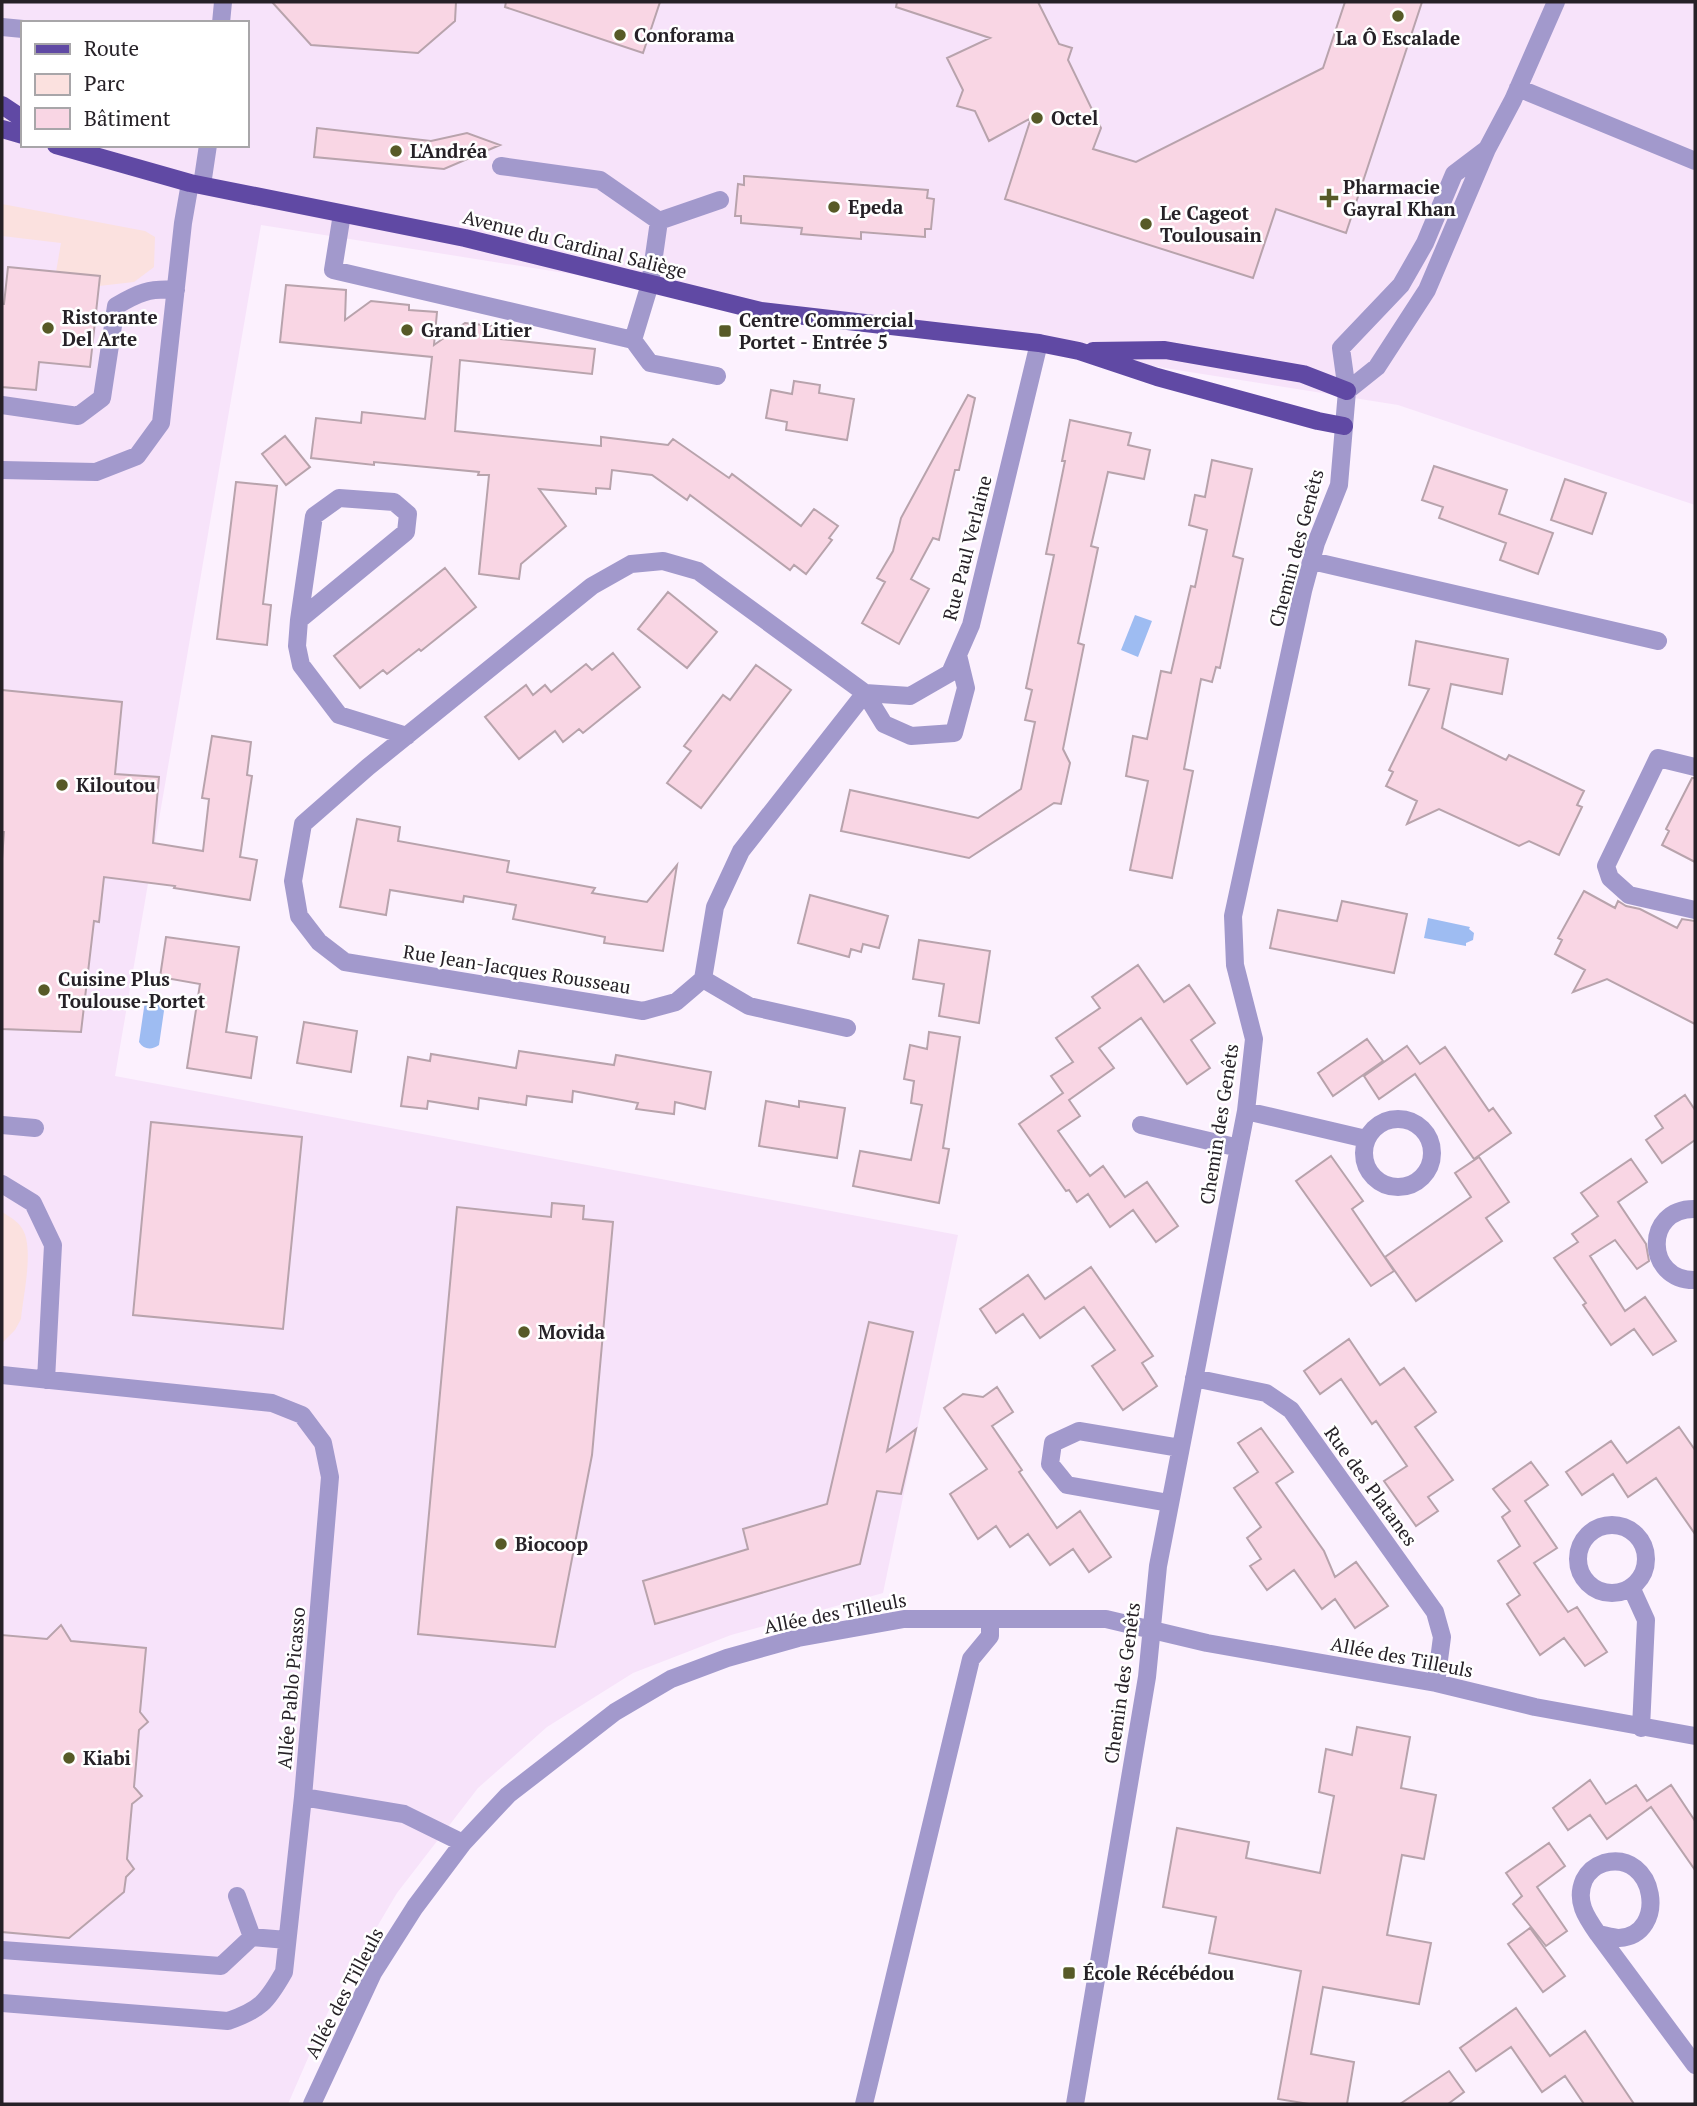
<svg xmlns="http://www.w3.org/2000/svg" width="1697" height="2106" font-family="'PT Serif',serif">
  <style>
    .built { fill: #f7e3fa; fill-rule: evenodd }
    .green { fill: #fbe1df }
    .water { fill: #9ebcf2 }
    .building { fill: #f9d6e4; stroke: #b8a3ac; stroke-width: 2 }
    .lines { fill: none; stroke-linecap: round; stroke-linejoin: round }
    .minor { stroke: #a299cc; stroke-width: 18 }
    .major { stroke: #6049a4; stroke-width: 18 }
    .poi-dot { fill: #575a27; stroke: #fff; stroke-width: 2.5 }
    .labels { text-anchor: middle; stroke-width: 5; stroke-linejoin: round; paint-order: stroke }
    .poi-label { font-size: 19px; font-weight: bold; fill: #262127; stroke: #fff; text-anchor: start }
    .street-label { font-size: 19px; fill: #262127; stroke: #fff }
  </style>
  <rect width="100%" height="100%" fill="#fcf1fe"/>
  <path class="built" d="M2,2h1693v503l-297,-100 -1137,-180 -146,851 843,159 -75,358 -152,42 -98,38 -86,54 -69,61 -81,105 -65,110 -44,101h-286zM23,23h224v122h-224z"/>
  <path class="green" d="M2,204l143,27 10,6 -1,30 -20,15 -35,4 -43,-14 5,-29 -59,-7z
    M2,1212c8,5 16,9 21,18 11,20 0,66 -2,89l-6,11 -13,13z"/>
  <path class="water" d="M1135,615l17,6 -14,36 -17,-7z
    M1428,918l42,9 -1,2 5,4 -1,7 -7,3v3l-42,-8z
    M145,1001l20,3 -6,41c-7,5 -15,5 -20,-3z"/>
  <path class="building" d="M272,2h184l-1,19 -37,32 -107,-8z
    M506,2h154l-17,51 -138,-46z
    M897,2h141l21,42 13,4 -4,12 33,68 -8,21 43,13 187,-94 22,-66h77l-76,231 -70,-24 -23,69 -248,-79 26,-81 -42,23 -14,-30 -18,-5 6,-16 -16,-32 43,-20 -94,-31z
    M317,128l114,13 36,-8 33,12 -56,24 -130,-12z
    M744,176l184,14 -1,8 7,1 -3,30h-6v8l-64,-5v7l-60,-5 1,-6 -61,-5v-7h-6l3,-32 6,1z
    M8,267l92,9 -10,91 -51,-5 -3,28 -34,-3v-83h2z
    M286,285l60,5 -1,30 26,-19 38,4v5l28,2 -3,33 31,-22 37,4 -1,12 94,10 -3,25 -132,-14 -5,71 146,15v-9l67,8 5,-6 56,39 3,-4 69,52 13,-17 24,17 -9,12 3,2 -26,34 -12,-9 -4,5 -100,-75 -3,5 -35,-25 -40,-5 -2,19 -14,-1v6l-57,-5 27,37 -45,38 -2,15 -40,-5 10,-99h-11l1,-3 -105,-10v3l-63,-7 5,-40 45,5 1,-11 63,7 7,-62 -152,-15z
    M794,381l26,4 -1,8 35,6 -7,41 -61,-10 1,-8 -21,-4 5,-28 21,4z
    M968,395l7,3 -16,72h-4l-16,70 -6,-2 -22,41 18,10 -30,55 -37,-21 23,-41 -8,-4 16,-27 8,-33z
    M1070,420l61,13 -3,12 22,5 -6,29 -36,-7 -17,74 7,2 -20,95 6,2 -21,104 7,14 -9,41 -7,-1 -85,55 -128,-27 9,-41 128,28 43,-29 14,-67 -10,-2 7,-30 -6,-2 28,-133 -8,-1 19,-93h-3z
    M285,436l25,31 -24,18 -24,-31z
    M1212,460l40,9 -19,87 10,3 -23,109 -4,-1 -4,15 -11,-3 -17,90 9,2 -21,107 -42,-8 18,-89 -22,-5 7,-40 14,3 14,-68 10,2 20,-87 4,1 12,-57 -18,-5 6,-30 10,2z
    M1434,466l73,24 -8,24 54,19 -15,41 -38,-14 6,-17 -67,-25 4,-11 -21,-7z
    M1565,479l41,14 -14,41 -41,-14z
    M236,482l41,4 -14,118 8,1 -4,40 -50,-6z
    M445,568l31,39 -55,44 -2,-2 -32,25 -4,-4 -23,18 -26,-32z
    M668,592l49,40 -30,36 -49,-39z
    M1416,641l92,18 -6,35 -51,-10 -9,44 64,32 3,-5 75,36 -7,14 5,2 -23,48 -30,-14 -10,5 -80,-37 -32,15 10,-23 -31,-15 7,-14 -4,-2 40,-81 -20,-4z
    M613,653l27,34 -57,46 -4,-4 -16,13 -8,-11 -36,28 -34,-42 41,-32 7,10 12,-10 6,7 35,-28 6,6z
    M756,665l35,25 -90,118 -34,-25 24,-32 -7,-5 39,-51 7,5z
    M2,690l120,12 -7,72 44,3 -6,66 50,8 6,-52 -7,-1 10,-62 39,6 -4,33 5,1 -12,81 17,3 -7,40 -76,-12 1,-2 -71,-9 -5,45 -5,-1 -13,111 -79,-3v-170l2,-27h-2z
    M1692,778h3v84l-33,-17 7,-14 -3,-2z
    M357,819l43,8 -2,14 111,20 -2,11 88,16 -3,5 55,9 30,-37 -14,86 -59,-8 1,-6 -92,-18 3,-14 -52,-9 -1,6 -73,-12 -4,25 -46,-8z
    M1584,891l31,17 3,-7 8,5 14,3 37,19 5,-9 13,2v103l-88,-45 -34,13 12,-22 -30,-16 7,-14 -4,-2z
    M810,895l78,21 -9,32 -16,-4 -2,8 -10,-3 -2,8 -51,-14z
    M1342,901l65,13 -13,59 -124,-25 8,-38 59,11z
    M166,937l73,10 -13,85 31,5 -6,41 -64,-10 13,-84 -40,-7z
    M919,940l71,11 -11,72 -40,-7 5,-32 -31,-5z
    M1138,965l26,37 25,-17 26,38 -24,17 19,28 -23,16 -46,-66 -42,30 15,20 -45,32 11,16 -22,15 32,45 13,-10 22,31 22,-15 31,44 -22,16 -23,-32 -23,17 -22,-33 -11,8 -8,-12 -3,1 -47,-67 44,-31 -12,-17 22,-14 -17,-24 44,-30 -8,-11z
    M304,1022l53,9 -6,41 -54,-9z
    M929,1032l31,5 -17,111 6,1 -10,54 -86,-17 7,-35 51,9 11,-55 -11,-2 3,-22 -10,-2 6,-34 17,4z
    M1367,1039l16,22 -50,35 -15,-23z
    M1407,1046l13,18 25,-17 44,64 4,-3 18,25 -37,26 -59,-85 -36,25 -15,-23z
    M519,1051l95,14 2,-10 95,17 -6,37 -30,-7 -1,12 -38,-5 2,-6 -65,-12 -1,11 -45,-6 -1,9 -47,-7 -1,11 -50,-8 -1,8 -26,-3 7,-49 22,4 1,-7 85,14z
    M1685,1095l10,15v30l-33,23 -16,-23 17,-12 -8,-12z
    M766,1101l33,6v-6l46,7 -8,50 -78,-12z
    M151,1122l151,15 -19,192 -150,-14z
    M1331,1156l32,45 -11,8 42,62 -23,15 -75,-105z
    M1479,1157l30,45 -23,16 16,23 -86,60 -31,-44 86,-60 -16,-24z
    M1631,1159l16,23 -29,20 28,42 3,17 -12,8 -22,-29 -25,16 35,55 20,-14 31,44 -23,14 -19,-26 -23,16 -28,-40 3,-2 -32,-45 24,-16 -6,-8 26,-18 -17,-23z
    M552,1203l32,3 -1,13 30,3 -21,233 -37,192 -137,-13 39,-427 94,10z
    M1091,1267l62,89 -11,7 15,23 -34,24 -31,-44 23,-16 -31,-43 -44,31 -17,-24 -27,19 -16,-24 48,-34 17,24z
    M869,1322l44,10 -26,119 29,-22 -15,65 -24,-3 -17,73 -205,60 -12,-43 105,-32 -5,-20 84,-25z
    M1349,1339l31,46 24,-17 32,44 -21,15 38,53 -25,17 10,14 -22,15 -32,-45 23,-15 -31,-45 -4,3 -31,-45 -21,15 -16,-23z
    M997,1387l16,25 -21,14 30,44 -3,2 38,56 23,-17 31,46 -22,15 -16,-23 -23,16 -22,-31 -18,13 -14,-21 -18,13 -28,-45 37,-25 -43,-61 19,-14 20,3z
    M1679,1427l16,23v84l-39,-56 -28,19 -15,-23 -31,21 -16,-23 45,-31 16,22z
    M1261,1428l32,44 -17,11 48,68 11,26 21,-15 32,44 -33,22 -20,-29 -13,10 -28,-39 -27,20 -17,-24 11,-7 -14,-21 14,-11 -27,-39 24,-16 -20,-29z
    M1531,1462l17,23 -23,16 32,47 -23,15 34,49 9,-5 30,45 -22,14 -21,-28 -24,17 -33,-51 13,-9 -22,-34 22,-15 -18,-29 8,-6 -17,-22z
    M61,1625l10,16 75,7 -6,64 8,10 -9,8 -5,57 8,9 -10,8 -5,55 7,10 -8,8 -2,15 -55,46 -67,-6v-297l45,4z
    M1357,1727l53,10 -9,51 35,7 -12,64 -22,-4 -15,80 44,8 -12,61 -96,-17 -12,67 43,8 -7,42h-38l-31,-5 23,-128 -92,-18 7,-36 -53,-10 14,-79 72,14 -3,16 74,15 14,-77 -15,-4 7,-43 26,6z
    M1590,1780l16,24 30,-19 11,16 24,-16 24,36v49l-44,-63 -44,32 -17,-24 -22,15 -15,-22z
    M1549,1843l16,23 -28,21 30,44 -21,15 -33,-42 9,-8 -16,-23z
    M1530,1928l35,48 -22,16 -35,-48z
    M1516,2008l34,48 35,-25 49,73h-50l-19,-28 -23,16 -31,-45 -35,24 -16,-23z
    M1449,2071l15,21 -16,12h-48z"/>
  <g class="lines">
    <path class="minor" d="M221,23l2,-21
      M2,27l21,2
      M1518,88l177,73
      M202,185l6,-40
      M342,214l-9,56 300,70 17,-56 9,-63 -59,-41 -99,-14
      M659,221l61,-21
      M633,340l17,23 67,13
      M1347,391l30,-24 50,-77 60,-141 26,-49 43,-98
      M2,405l76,11 24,-18 14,-92c22,-13 33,-18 60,-16
      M2,470l94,2 41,-16 24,-33 22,-200 7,-40
      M663,561l35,10 167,122 -124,158 -26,56 -12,72 -27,23 -33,9 -298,-49 -26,-20 -20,-26 -6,-35 10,-57 65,-57 224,-181 39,-22z
      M1312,561l346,80
      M299,620l107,-88 2,-18 -14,-12 -55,-4 -25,18 -15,104 -2,26 4,19 38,50 68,21
      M865,693l45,3 40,-23 21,-48 68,-282
      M865,693l19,31 27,12 43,-3 12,-45 -8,-33
      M1695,767l-37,-9 -52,108 4,12 19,17 66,15
      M703,979l46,27 98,22
      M1246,1111l120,28
      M1364 1153a34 34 0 1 1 68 0a34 34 0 1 1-68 0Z
      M2,1125l33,3
      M1141,1125l98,23
      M2,1184l31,19 20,42 -7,135
      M1695,1209c-52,-1 -50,72 0,71
      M2,1375l270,28 30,12 21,28 7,34 -27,320 -19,175c-17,30 -24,38 -56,49l-226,-18
      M1194,1378l72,15 25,17 144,202 7,25 -6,46
      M1169,1503l-102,-18 -17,-21 3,-21 26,-12 101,17
      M1578 1559a34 34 0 1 1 68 0a34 34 0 1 1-68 0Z
      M1631,1587l15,33 -5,108
      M303,1797l101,17 59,29
      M237,1896l15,41
      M1598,1934c6,1 15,4 21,4 50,-3 37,-89 -15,-75 -9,3 -16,9 -20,17 -9,21 2,37 14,54l97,131
      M2,1950l219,16 31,-29 35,3
      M312,2104l61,-131 42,-66 48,-64 45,-48 107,-83 56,-33 56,-21 71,-20 106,-19h202l101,24 229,40 99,24 160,29
      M864,2104l107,-445 19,-23v-17
      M1075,2104l72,-427 11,-111 88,-455 8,-72 -19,-74 -2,-49 70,-325 13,-48 23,-58 8,-94 -6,-43 60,-63 24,-42 29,-69 33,-25"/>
    <path class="major" d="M2,105l21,14
      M2,129l21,6
      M56,145l134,38 275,55 296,73 278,32 40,8 78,26 161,44 26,5
      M1093,351l72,-1 138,24 44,17"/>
  </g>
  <g class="poi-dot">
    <circle cx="1398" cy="16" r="7"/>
    <circle cx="620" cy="35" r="7"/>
    <circle cx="1037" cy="118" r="7"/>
    <circle cx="396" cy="151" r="7"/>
    <path d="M1325.5 187.5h7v7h7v7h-7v7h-7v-7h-7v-7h7z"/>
    <circle cx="834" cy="207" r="7"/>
    <circle cx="1146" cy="224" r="7"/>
    <circle cx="48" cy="328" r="7"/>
    <circle cx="407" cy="330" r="7"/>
    <rect x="718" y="324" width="14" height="14" rx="3.5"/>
    <circle cx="62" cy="785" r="7"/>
    <circle cx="44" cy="990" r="7"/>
    <circle cx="524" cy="1332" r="7"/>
    <circle cx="501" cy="1544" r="7"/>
    <circle cx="69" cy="1758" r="7"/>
    <rect x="1062" y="1966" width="14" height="14" rx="3.5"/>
  </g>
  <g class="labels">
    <g class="poi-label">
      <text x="634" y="42">Conforama</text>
      <text x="1398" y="45" text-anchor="middle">La Ô Escalade</text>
      <text x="1051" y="125">Octel</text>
      <text x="410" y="158">L'Andréa</text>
      <text x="1343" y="194">Pharmacie<tspan x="1343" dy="22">Gayral Khan</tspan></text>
      <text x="848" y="214">Epeda</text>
      <text x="1160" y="220">Le Cageot<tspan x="1160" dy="22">Toulousain</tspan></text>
      <text x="62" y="324">Ristorante<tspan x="62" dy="22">Del Arte</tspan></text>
      <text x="739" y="327">Centre Commercial<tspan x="739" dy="22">Portet - Entrée 5</tspan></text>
      <text x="421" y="337">Grand Litier</text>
      <text x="76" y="792">Kiloutou</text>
      <text x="58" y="986">Cuisine Plus<tspan x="58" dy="22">Toulouse-Portet</tspan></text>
      <text x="538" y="1339">Movida</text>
      <text x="515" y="1551">Biocoop</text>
      <text x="83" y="1765">Kiabi</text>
      <text x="1083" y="1980">École Récébédou</text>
    </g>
    <g class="street-label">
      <text transform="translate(575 244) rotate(14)" y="7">Avenue du Cardinal Saliège</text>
      <text transform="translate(967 548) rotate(-76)" y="7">Rue Paul Verlaine</text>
      <text transform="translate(1296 548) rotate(-75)" y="7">Chemin des Genêts</text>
      <text transform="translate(517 969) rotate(9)" y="7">Rue Jean-Jacques Rousseau</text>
      <text transform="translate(1219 1124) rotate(-81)" y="7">Chemin des Genêts</text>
      <text transform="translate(1371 1486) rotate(54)" y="7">Rue des Platanes</text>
      <text transform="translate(835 1613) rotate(-11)" y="7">Allée des Tilleuls</text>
      <text transform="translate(1402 1657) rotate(11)" y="7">Allée des Tilleuls</text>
      <text transform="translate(1122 1683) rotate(-82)" y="7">Chemin des Genêts</text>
      <text transform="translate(291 1688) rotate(-85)" y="7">Allée Pablo Picasso</text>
      <text transform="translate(344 1993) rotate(-62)" y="7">Allée des Tilleuls</text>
    </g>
  </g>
  <rect width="1697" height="2106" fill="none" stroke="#262127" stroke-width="7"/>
  <rect x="21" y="21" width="228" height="126" fill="#ffffff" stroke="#a8a6a9" stroke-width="2"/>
  <rect x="35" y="44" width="35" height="10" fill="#6049a4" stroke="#a8a6a9" stroke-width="2"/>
  <text x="84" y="56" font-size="21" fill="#262127">Route</text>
  <rect x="35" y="74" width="35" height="21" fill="#fbe1df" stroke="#a8a6a9" stroke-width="2"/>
  <text x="84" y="91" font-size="21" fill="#262127">Parc</text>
  <rect x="35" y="108" width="35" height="21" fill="#f9d6e4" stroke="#a8a6a9" stroke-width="2"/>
  <text x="84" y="126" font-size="21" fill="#262127">Bâtiment</text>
</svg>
